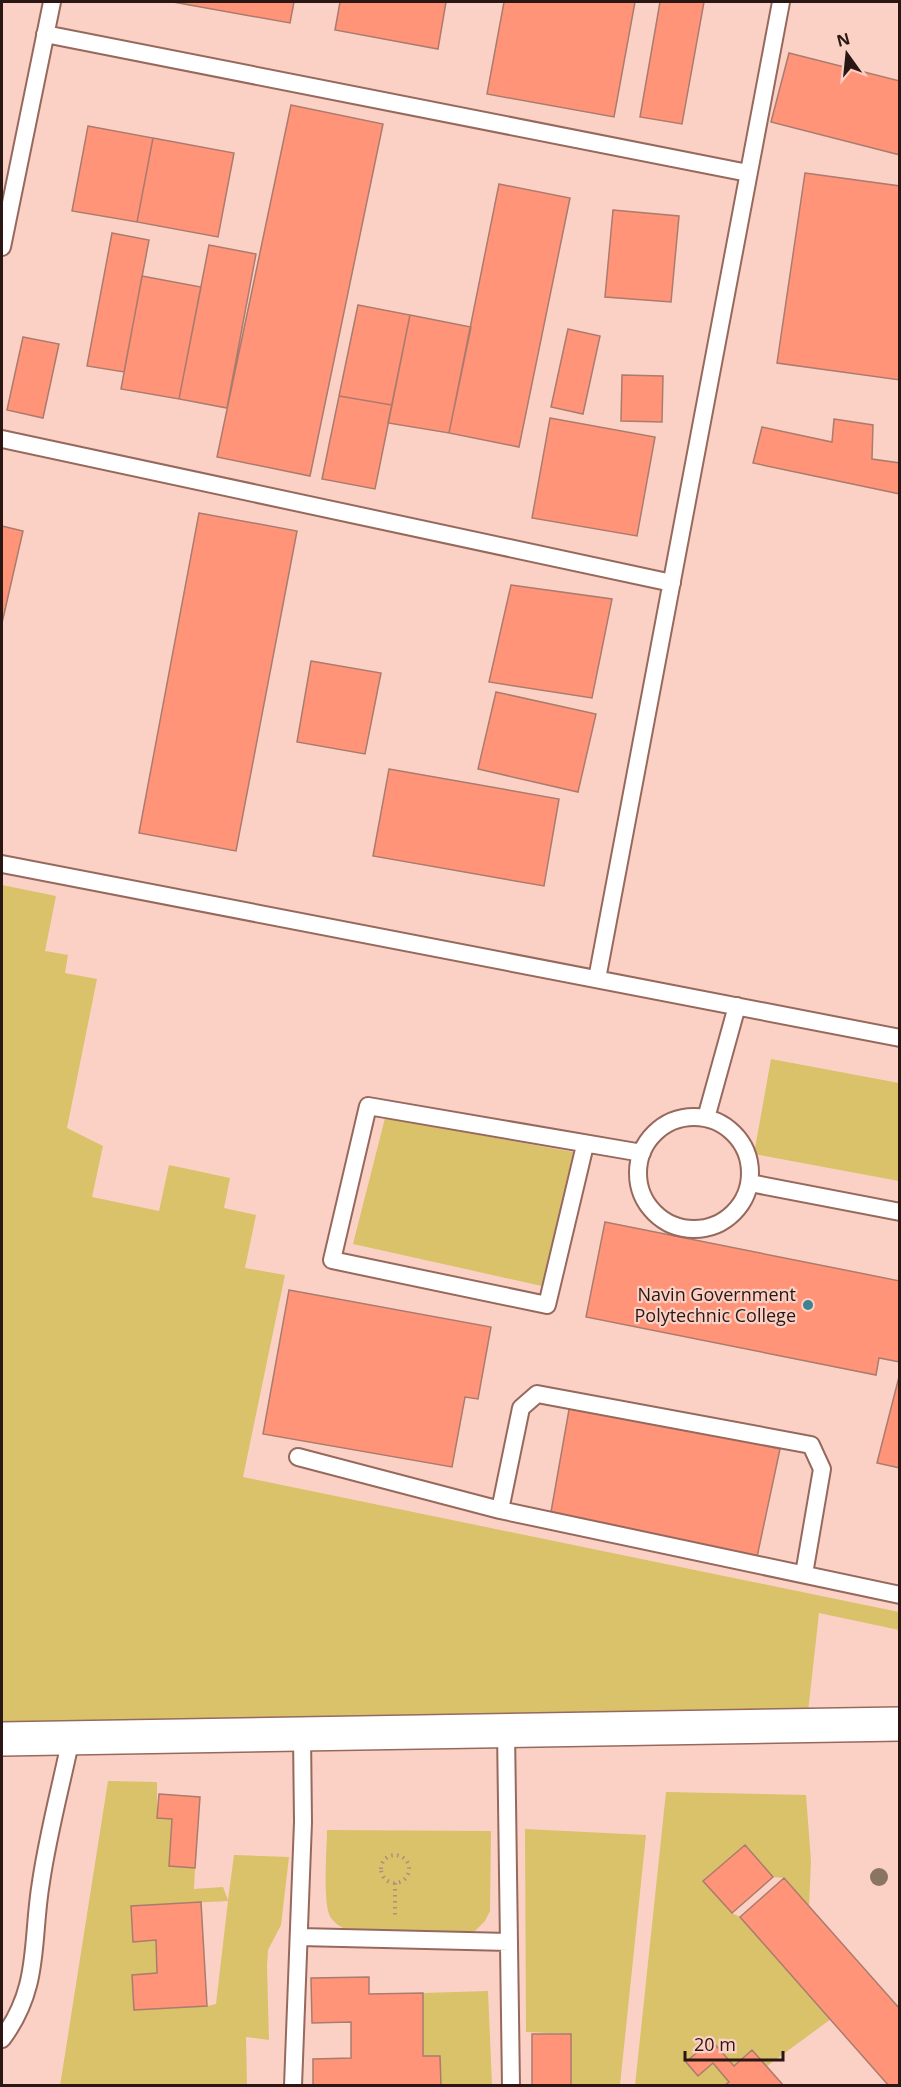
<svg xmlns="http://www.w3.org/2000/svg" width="901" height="2087" font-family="'Open Sans',sans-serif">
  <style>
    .green { fill: #d9c269; fill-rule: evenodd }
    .building { fill: #ff9478; stroke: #ab7b6e; stroke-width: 1.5 }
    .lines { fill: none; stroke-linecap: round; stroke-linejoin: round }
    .service-casing { stroke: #97695d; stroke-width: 20 }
    .tertiary-casing { stroke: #97695d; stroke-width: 36 }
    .path { stroke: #ae8d84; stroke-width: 4; stroke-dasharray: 1.5 4.5; stroke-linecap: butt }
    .service { stroke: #fff; stroke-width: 16 }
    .tertiary { stroke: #fff; stroke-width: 33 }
    .tree { fill: #8a7565 }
    .poi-dot { fill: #3f8292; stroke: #fbd1c6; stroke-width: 2 }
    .labels { text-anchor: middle; stroke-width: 4.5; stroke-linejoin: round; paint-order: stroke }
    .poi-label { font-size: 18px; fill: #2a1713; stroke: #fbd1c6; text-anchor: end }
  </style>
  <rect width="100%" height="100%" fill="#fbd1c6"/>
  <path class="green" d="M2,885l54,11 -11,55 23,4 -3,18 32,6 -30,149 36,18 -11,51 67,14 10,-46 61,13 -6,30 32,7 -11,53 40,7 -42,202 656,135v18l-80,-17 -11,99 -806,10z
    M771,1059l128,24v98l-145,-27z
    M385,1118l188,34 -31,134 -189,-42z
    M108,1781l49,1v36l15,1 -3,47 26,2 -1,21 29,-2 5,13 6,-45 55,2 -8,68 -13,25 -1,16 2,74 -23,-3 1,48 -187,1zM228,1901l-12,103 -9,2 -72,4 22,-37 -1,-33 -23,2 -2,-36z
    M666,1792l140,3 5,66 -2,46 -25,-29 -11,-1 -28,-32 -41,36 28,32 8,4 91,102 -64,47 -15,-16 -18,16 -23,-26 -25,22 12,14 15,-13 16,19 -5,3 -89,1z
    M525,1829l121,6 -26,250h-49v-51l-45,-2z
    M327,1830l164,1 -1,80 -5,10 -10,10h-125c-7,-3 -14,-6 -19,-13 -9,-12 -4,-70 -4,-88z
    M488,1991l4,94h-51l-1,-28 -17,-1v-63z"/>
  <path class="building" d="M173,2h121l-4,21z
    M340,2h106l-8,47 -103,-19z
    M504,2h131l-21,115 -127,-23z
    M660,2h44l-22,122 -42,-7z
    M789,53l111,28v74l-129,-33z
    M291,105l92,19 -73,352 -93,-19z
    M88,126l65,12 -16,84 -65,-11z
    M153,138l81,15 -16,84 -81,-15z
    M805,173l95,13v194l-123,-17z
    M499,184l71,14 -51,249 -70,-14z
    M613,210l66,6 -8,86 -66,-5z
    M112,233l37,7 -25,132 -37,-6z
    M209,245l47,9 -29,154 -48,-9z
    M142,276l59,11 -22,112 -58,-10z
    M358,305l52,10 -18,90 -53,-9z
    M410,315l61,12 -22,106 -61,-10z
    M568,329l32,7 -17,78 -32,-7z
    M23,337l36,7 -16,74 -36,-8z
    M622,375l41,1 -1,46 -41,-1z
    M339,396l53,9 -17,84 -53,-10z
    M550,418l105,19 -18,99 -105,-18z
    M834,419l39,6 -1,34 28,4v31l-147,-31 9,-36 70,15z
    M199,513l98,18 -61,320 -97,-18z
    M2,526l21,5 -21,92z
    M511,585l101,14 -20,99 -103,-16z
    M311,661l70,12 -16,81 -68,-12z
    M496,692l100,22 -18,78 -100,-23z
    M389,769l170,30 -15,87 -171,-30z
    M605,1222l295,59v81l-21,-4 -3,17 -290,-58z
    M289,1290l202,37 -13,72 -13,-2 -13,70 -189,-33z
    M900,1373v95l-23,-5z
    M570,1404l210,45 -23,108 -206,-45z
    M159,1794l41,3 -5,71 -26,-2 3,-47 -15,-1z
    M745,1845l28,32 -41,36 -29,-32z
    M784,1878l116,131v77h-11l-149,-169z
    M201,1902l6,104 -73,4 -2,-35 25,-2 -1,-33 -23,2 -2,-36z
    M369,1977v17l54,-1v63h17l1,30h-128v-27l38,-1v-36l-39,1 -1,-45z
    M532,2034h39v52h-39z
    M711,2040l23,26 18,-16 32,36h-60l5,-4 -16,-19 -15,13 -12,-14z"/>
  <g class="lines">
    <defs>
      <path id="service" d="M45,34l703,139
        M2,247l50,-245
        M2,439l670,144
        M2,864l898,174
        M597,979l184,-977
        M638 1173a56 56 0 1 1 112 0a56 56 0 1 1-112 0Z
        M706,1118l31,-112
        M585,1145l-38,160 -215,-45 36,-154 274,47
        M750,1183l150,29
        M298,1457l202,53 400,85
        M500,1510l21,-102 16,-14 274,51 11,24 -18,105
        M506,1731l5,355
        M300,1937l209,5
        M2,2039c39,-52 29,-98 39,-157 7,-48 20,-96 30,-144
        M293,2086l10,-264 -1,-88"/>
      <path id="tertiary" d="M2,1739l898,-15"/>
    </defs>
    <use href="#service" class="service-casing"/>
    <use href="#tertiary" class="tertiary-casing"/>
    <path class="path" d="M381 1869a14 14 0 1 1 28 0a14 14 0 1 1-28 0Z
      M395,1883v33"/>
    <use href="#service" class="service"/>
    <use href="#tertiary" class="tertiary"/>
  </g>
  <circle class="tree" cx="879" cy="1877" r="9"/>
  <circle class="poi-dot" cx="808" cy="1305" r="6"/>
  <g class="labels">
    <g class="poi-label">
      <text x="796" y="1301">Navin Government<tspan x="796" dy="21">Polytechnic College</tspan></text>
    </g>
  </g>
  <rect width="901" height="2087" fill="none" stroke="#2a1713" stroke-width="6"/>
  <g transform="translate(847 54) rotate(345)" stroke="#fbd1c6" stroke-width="4.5" paint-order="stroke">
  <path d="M0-4.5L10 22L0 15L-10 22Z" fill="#2a1713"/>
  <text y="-9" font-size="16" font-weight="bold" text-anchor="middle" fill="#2a1713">N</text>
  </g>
  <path d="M685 2051v9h98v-9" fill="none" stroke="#2a1713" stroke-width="3"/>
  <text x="694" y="2051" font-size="18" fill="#2a1713" stroke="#fbd1c6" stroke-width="4.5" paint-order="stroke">20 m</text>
</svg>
